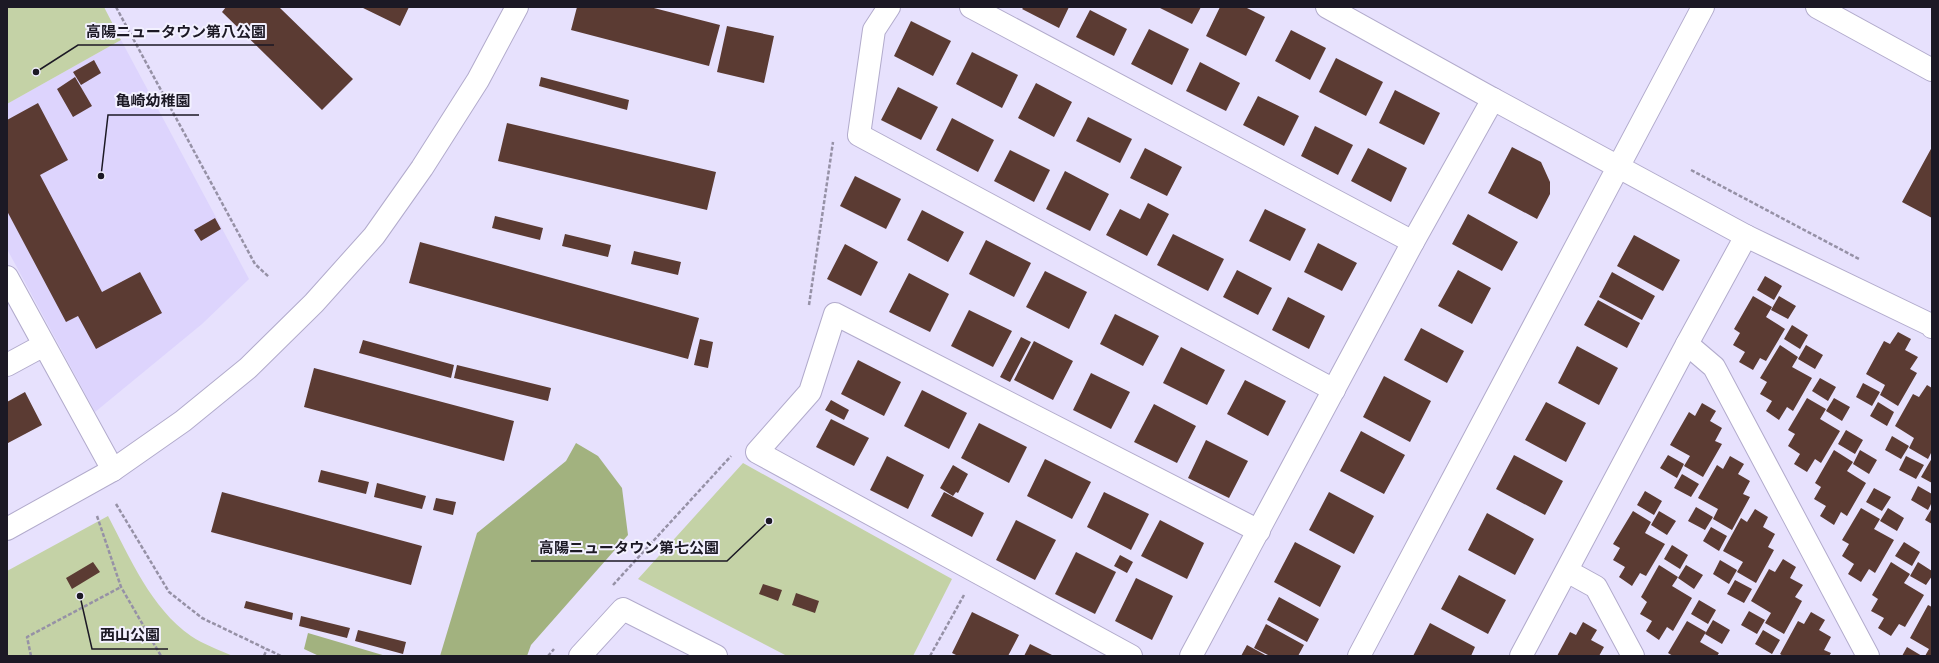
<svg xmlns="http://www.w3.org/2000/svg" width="1939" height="663" font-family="'IBM Plex Sans','Noto Sans JP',sans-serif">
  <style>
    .built { fill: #ddd4fd }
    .green { fill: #c4d2a6 }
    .forest { fill: #a2b27f }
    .building { fill: #5b3b33 }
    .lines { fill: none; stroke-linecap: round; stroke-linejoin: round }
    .minor-casing { stroke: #b2abcc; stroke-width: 24 }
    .tertiary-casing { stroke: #b2abcc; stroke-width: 24 }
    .path { stroke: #9691a6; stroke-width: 2.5; stroke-dasharray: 4 2; stroke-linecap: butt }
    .minor { stroke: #fff; stroke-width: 22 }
    .tertiary { stroke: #fff; stroke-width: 22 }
    .leader { fill: none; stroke: #1c1925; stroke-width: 1.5 }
    .callout-dot { fill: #1c1925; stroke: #f3f1ff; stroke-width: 1.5 }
    .callout-label { font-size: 15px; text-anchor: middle; font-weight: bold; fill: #1c1925; stroke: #f3f1ff; stroke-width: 4; stroke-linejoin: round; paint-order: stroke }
  </style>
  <rect width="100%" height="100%" fill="#e7e1fd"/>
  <path class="built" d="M121,40l128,239 -47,45 -107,88 -88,-163v-145z"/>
  <path class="green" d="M7,7h97l17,33 -114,64z
    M743,463l209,116 -39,77h-126l-149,-77z
    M108,516c22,42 43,92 83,120 12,8 28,14 42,20h-226v-85z"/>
  <path class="forest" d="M576,443l22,13 24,32 6,47 -97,110 -4,11h-87l37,-123 89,-72z
    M308,633l78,23h-67l-15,-7z"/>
  <path class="building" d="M226,7h53l74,72 -31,31 -100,-98z
    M361,7h48l-9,19z
    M577,7h73l70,18 -11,41 -138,-36z
    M1024,7h45l-10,21 -37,-19z
    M1158,7h43l-9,17z
    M1220,7h25l20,10 -19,39 -40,-20z
    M1090,10l37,19 -13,27 -38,-19z
    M911,21l40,20 -18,35 -39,-20z
    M727,26l47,10 -10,47 -47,-11z
    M1149,29l40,20 -17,36 -41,-21z
    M1291,30l35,18 -16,32 -35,-19z
    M972,52l46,23 -16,33 -46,-24z
    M1336,58l47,24 -17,34 -47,-24z
    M94,60l7,13 -20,12 -8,-13z
    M1200,62l40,21 -14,28 -40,-20z
    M75,77l17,29 -19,11 -16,-28z
    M541,77l88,23 -2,10 -88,-24z
    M1036,83l36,19 -18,35 -36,-19z
    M898,87l40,20 -17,33 -40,-20z
    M1395,90l45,23 -16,32 -45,-22z
    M1258,96l41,20 -15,30 -41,-21z
    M38,103l30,57 -28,15 62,117 38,-20 22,41 -66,36 -18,-33 -12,6 -59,-111v-91z
    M1088,117l44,22 -12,24 -44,-22z
    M952,118l42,22 -16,32 -42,-22z
    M507,123l209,49 -9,38 -209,-49z
    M1315,126l38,19 -15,30 -37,-19z
    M1512,147l29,15 9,20v12l-13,25 -49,-26z
    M1932,147v71l-30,-16z
    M1145,148l37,19 -15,29 -37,-18z
    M1368,148l39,20 -16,34 -40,-21z
    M1010,150l40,20 -16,32 -40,-21z
    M1065,171l44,23 -19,37 -44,-22z
    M855,176l46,23 -15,30 -46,-23z
    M1148,203l21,11 -22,42 -41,-21 14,-26 20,10z
    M1265,209l41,20 -16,32 -41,-20z
    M922,210l42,22 -16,30 -41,-22z
    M1468,214l50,28 -16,29 -50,-27z
    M495,216l48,12 -3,12 -48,-12z
    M215,218l6,11 -20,12 -7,-11z
    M565,234l46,11 -3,12 -46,-11z
    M1173,234l51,25 -16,32 -51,-26z
    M1634,235l46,25 -17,31 -46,-25z
    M986,240l45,23 -17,34 -45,-23z
    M420,242l279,76 -11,41 -279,-76z
    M1318,243l39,20 -15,28 -38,-19z
    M845,244l33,18 -17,34 -34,-17z
    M634,251l47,11 -3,13 -47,-11z
    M1237,270l35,18 -14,27 -35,-18z
    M1458,270l33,18 -19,36 -34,-18z
    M1045,271l42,21 -18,37 -43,-22z
    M1612,272l43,24 -13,24 -43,-23z
    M909,273l40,21 -19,38 -41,-20z
    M1765,276l17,10 -8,14 -17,-10z
    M1753,296l19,11 -6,10 19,12 -19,32 -6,-3 -7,12 -14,-8 6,-10 -12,-7 7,-12 -6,-4z
    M1779,296l17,10 -8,13 -17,-9z
    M1288,297l37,19 -16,33 -37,-19z
    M1598,300l42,23 -13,25 -43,-23z
    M969,310l43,21 -19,36 -42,-21z
    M1115,314l44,22 -16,30 -43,-22z
    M1792,325l16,10 -8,14 -16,-10z
    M1421,328l43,23 -17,32 -43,-23z
    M1898,332l13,7 -6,11 13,7 -8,12 7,4 -19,33 -18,-11 5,-10 -19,-11 18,-33 6,3z
    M1021,337l10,5 -21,40 -10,-5z
    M700,339l13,3 -5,26 -14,-3z
    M363,340l91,25 -3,13 -92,-25z
    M1034,341l39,20 -20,39 -39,-20z
    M1780,345l18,12 -6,10 20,11 -19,33 -6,-4 -8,13 -13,-9 6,-10 -12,-7 7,-12 -7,-4z
    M1806,345l17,10 -8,14 -17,-10z
    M1577,346l41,22 -19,37 -41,-22z
    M1181,347l44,23 -18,35 -44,-22z
    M858,360l43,22 -17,34 -43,-22z
    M457,365l94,23 -3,13 -94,-23z
    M314,368l200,53 -10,40 -200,-54z
    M1091,373l39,19 -19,37 -38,-19z
    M1384,376l47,25 -21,41 -47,-25z
    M1820,378l16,9 -8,14 -16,-10z
    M1245,380l41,21 -18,35 -41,-22z
    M1863,383l17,9 -8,14 -16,-9z
    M1927,385l5,3v63l-4,8 -19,-11 5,-10 -19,-12 18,-32 6,3z
    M922,390l45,23 -18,36 -45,-23z
    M25,392l17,33 -34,18 -1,-41z
    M1807,398l19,11 -6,10 20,12 -19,32 -6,-4 -8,13 -13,-8 6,-10 -12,-8 7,-12 -7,-4z
    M1834,398l16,9 -8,14 -16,-10z
    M831,400l18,10 -5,10 -19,-10z
    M1546,402l40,21 -20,39 -41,-22z
    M1878,402l16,10 -7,14 -17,-10z
    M1702,403l14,8 -6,10 12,7 -7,13 7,3 -19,33 -19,-11 6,-10 -20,-11 19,-33 6,4z
    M1154,404l42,22 -19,37 -43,-21z
    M831,419l38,19 -15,28 -38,-19z
    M979,423l48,24 -18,36 -48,-25z
    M1846,430l17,10 -8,14 -17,-10z
    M1361,431l44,24 -21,39 -44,-23z
    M1892,436l17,10 -8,13 -16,-9z
    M1206,440l42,21 -19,37 -41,-20z
    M1834,450l19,12 -6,9 19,12 -19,33 -6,-4 -7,13 -14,-9 6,-10 -12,-7 7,-12 -6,-4z
    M1860,450l17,10 -8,14 -16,-10z
    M1514,455l49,26 -18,34 -49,-26z
    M1668,455l16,9 -7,14 -17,-10z
    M887,456l37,19 -16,34 -38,-19z
    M1730,456l14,8 -6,10 12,7 -7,13 7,3 -18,33 -19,-11 5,-10 -20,-11 19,-33 6,4z
    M1906,456l18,9 -8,14 -17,-9z
    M1932,458v25l-11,-6z
    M1045,459l46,23 -19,37 -45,-23z
    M953,465l15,9 -10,19 -2,-1 -3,4 -13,-8z
    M321,470l48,12 -3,12 -48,-12z
    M1682,474l17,10 -8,13 -17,-9z
    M377,483l49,13 -4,13 -48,-12z
    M1918,486l14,8v8l-4,8 -17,-10z
    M1874,488l17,9 -9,14 -16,-9z
    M1645,491l17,10 -8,14 -17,-10z
    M222,492l200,54 -11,39 -200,-53z
    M944,492l40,21 -12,24 -41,-21z
    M1104,492l45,22 -18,36 -44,-23z
    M1329,492l45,24 -20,38 -45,-24z
    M436,498l20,4 -3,13 -20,-5z
    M1696,507l17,10 -8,13 -17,-9z
    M1861,508l19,11 -6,10 20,11 -19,33 -6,-4 -8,13 -13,-8 6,-10 -12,-8 7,-12 -7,-4z
    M1888,508l16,10 -7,13 -17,-10z
    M1932,508v16l-7,-4z
    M1755,509l13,8 -5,10 12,7 -7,13 6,3 -18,33 -19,-11 6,-10 -20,-11 18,-33 6,4z
    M1633,511l18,11 -6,11 20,11 -19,32 -6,-3 -8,13 -13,-9 6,-10 -12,-7 7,-12 -7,-4z
    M1659,511l17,10 -9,14 -16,-10z
    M1487,513l47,26 -19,36 -47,-25z
    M1016,520l40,20 -21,40 -39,-20z
    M1160,520l44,23 -17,36 -46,-23z
    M1711,527l16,9 -8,15 -16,-10z
    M1295,542l46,24 -21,41 -46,-25z
    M1904,542l16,10 -8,14 -17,-10z
    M1672,545l16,10 -8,14 -16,-10z
    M1076,552l40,20 -21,42 -40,-20z
    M1120,555l13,7 -6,11 -13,-7z
    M1783,559l13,8 -6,11 13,7 -8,12 7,4 -18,33 -19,-11 6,-10 -20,-12 18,-32 6,3z
    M1720,560l17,10 -8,14 -16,-10z
    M93,562l7,10 -28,17 -6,-11z
    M1891,562l19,12 -6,9 20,12 -19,32 -6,-3 -8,12 -13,-8 6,-10 -13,-7 7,-12 -6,-4z
    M1918,562l14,9v5l-6,9 -16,-9z
    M1659,565l19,12 -6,9 20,12 -19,33 -6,-4 -8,13 -13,-9 6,-10 -12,-7 7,-12 -6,-5z
    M1686,565l17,10 -9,14 -16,-11z
    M1459,575l47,25 -18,34 -47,-25z
    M1136,578l37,18 -21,44 -37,-19z
    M1735,580l17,9 -8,14 -17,-9z
    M763,584l19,6 -4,11 -19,-7z
    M796,593l23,8 -4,12 -23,-8z
    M1279,597l40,22 -12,23 -40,-22z
    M1699,600l17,10 -8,14 -17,-10z
    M246,601l47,12 -1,7 -48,-12z
    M1928,605l4,2v49h-7l4,-7 -19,-11z
    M1749,611l16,9 -8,14 -16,-9z
    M972,612l47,23 -11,21h-50l-6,-3z
    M1811,612l14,8 -6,10 12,7 -7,13 7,3 -2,3h-46l-3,-2 18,-33 6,3z
    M301,616l49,12 -3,10 -48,-12z
    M1713,620l17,10 -8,14 -17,-10z
    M1687,621l19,11 -6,10 19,11 -2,3h-44l-5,-3z
    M1583,622l14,8 -6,10 13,7 -5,9h-42l13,-24 6,3z
    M1430,623l45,24 -4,9h-58z
    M1266,624l38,21 -6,11h-28l-16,-8z
    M358,630l48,12 -3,12 -48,-13z
    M1763,630l17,10 -8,14 -17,-10z
    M1030,644l24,12h-30z
    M1247,645l20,11h-26z
    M1907,647l15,9h-20z"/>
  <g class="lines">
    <defs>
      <path id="minor" d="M889,7l-15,23 -15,105 475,255
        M971,7l442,235
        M1327,7l166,92
        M1746,236l185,89 1,2
        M7,277l106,193
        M1687,344l27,23 154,289
        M7,365l37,-20
        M1567,571l29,16 37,69
        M580,656l43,-47 93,47
        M1131,656l-374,-204 53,-60 25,-78 424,217"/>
      <path id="tertiary" d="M1817,7l115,63
        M7,529l106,-59 70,-49 65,-53 66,-65 60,-67 48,-68 56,-88 39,-73
        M1191,656l222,-414 80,-143 253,137 -59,108 -166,312
        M1359,656l344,-649"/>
    </defs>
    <use href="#minor" class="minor-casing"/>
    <use href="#tertiary" class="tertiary-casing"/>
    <path class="path" d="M116,7l139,257 14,13
      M1691,170l168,89
      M809,305l24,-163
      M116,504l53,88 33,26 79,38
      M97,516l24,71 40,69
      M613,585l118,-129
      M31,656l-4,-19 94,-50
      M264,656l3,-7
      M548,656l6,-7
      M930,656l34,-61"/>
    <use href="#minor" class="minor"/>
    <use href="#tertiary" class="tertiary"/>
  </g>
  <path class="leader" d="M36 72L78 45H274M101 176L108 115H199M769 521L727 561H531M80 596L92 649H168"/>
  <g class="callout-dot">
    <circle cx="36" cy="72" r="4"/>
    <circle cx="101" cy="176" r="4"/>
    <circle cx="769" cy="521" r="4"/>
    <circle cx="80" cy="596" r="4"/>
  </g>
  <g class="callout-label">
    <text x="176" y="37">高陽ニュータウン第八公園</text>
    <text x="153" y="106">亀崎幼稚園</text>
    <text x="629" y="553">高陽ニュータウン第七公園</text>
    <text x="130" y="640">西山公園</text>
  </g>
  <rect width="1939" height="663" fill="none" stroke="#1c1925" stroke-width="16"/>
</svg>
